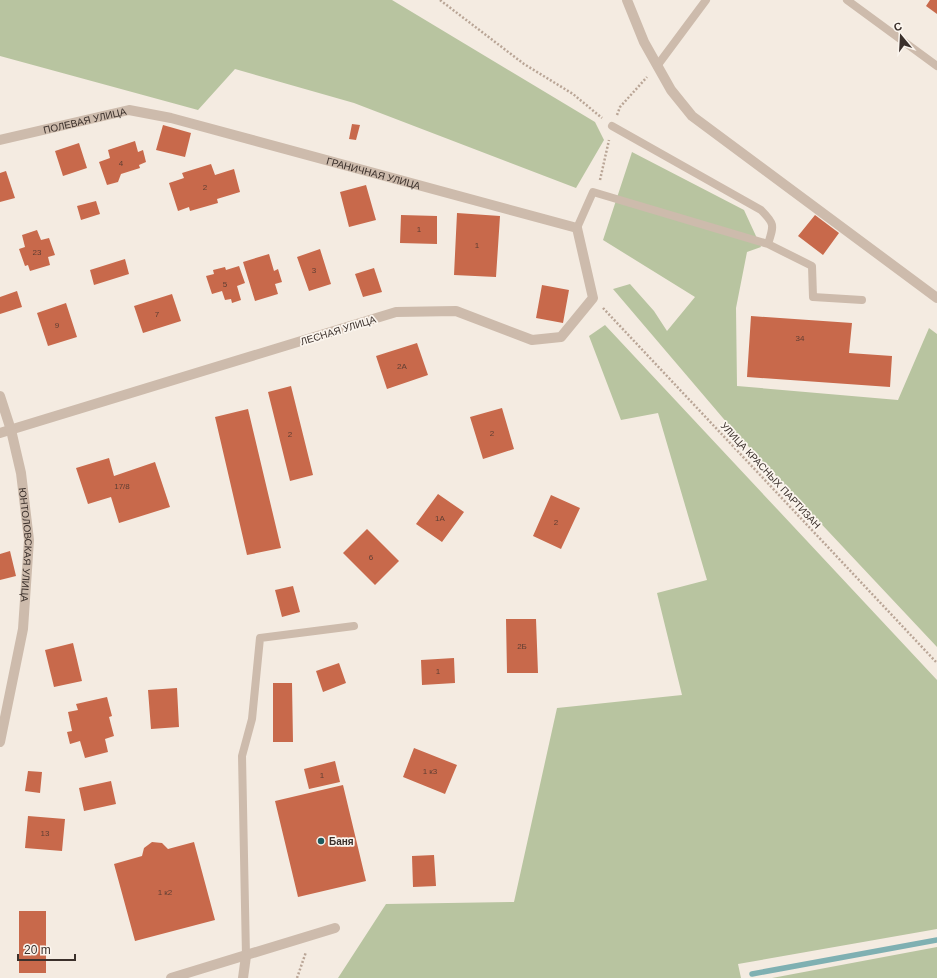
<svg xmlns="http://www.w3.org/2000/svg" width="937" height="978" font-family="Arial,sans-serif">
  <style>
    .green { fill: #b8c4a0 }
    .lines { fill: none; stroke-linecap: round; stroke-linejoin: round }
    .stream { stroke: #7fb0b2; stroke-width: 5.5 }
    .building { fill: #c8694b }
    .path { stroke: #b9a596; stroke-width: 2.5; stroke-dasharray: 2 2; stroke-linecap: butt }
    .service { stroke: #cdbbac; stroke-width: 8 }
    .minor { stroke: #cdbbac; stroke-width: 10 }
    .poi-dot { fill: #1f5a5e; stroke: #fbf5ee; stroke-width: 1.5 }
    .labels { text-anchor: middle; stroke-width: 3.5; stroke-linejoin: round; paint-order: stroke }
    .number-label { font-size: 8px; fill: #5e3e33 }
    .street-label { font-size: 10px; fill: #3b302b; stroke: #fbf5ee }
    .poi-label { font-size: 10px; font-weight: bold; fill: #3b302b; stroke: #fbf5ee; text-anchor: start }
  </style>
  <rect width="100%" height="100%" fill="#f4ebe1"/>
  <path class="green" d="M0,0h392l203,122 9,18 -28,48 -222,-85 -119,-34 -37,41 -198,-54z
    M632,152l112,58 17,37 -14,5 -11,56 1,78 161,14 31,-72 8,6v313l-203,-216 -121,-142 17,-5 24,27 13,20 28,-34 -92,-57z
    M605,325l332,355v249l-199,35 3,14h-403l48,-74 128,-2 43,-194 125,-13 -25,-102 50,-13 -49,-167 -37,7 -32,-84z
    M937,947v31h-165z"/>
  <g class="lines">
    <path class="stream" d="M752,974l185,-34"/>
  </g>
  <path class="building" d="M930,0h7v14l-11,-8z
    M352,124l8,1 -4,15 -7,-1z
    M163,125l28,8 -6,24 -29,-7z
    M135,141l3,11 5,-2 3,12 -7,3 1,3 -19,6 -3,8 -11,3 -8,-23 11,-4 -2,-8z
    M79,143l8,25 -24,8 -8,-25z
    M211,164l4,11 19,-6 6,23 -23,7 1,4 -28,8 -1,-4 -11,4 -9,-28 15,-5 -2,-5z
    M6,171l9,27 -15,4v-29z
    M366,185l10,35 -27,7 -9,-35z
    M96,201l4,13 -19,6 -4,-14z
    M457,213l43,3 -4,61 -42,-2z
    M401,215l36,1v28l-37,-1z
    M815,215l24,18 -16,22 -25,-19z
    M37,230l4,10 8,-2 6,17 -7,2 2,8 -20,6 -2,-6 -3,1 -6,-17 6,-2 -3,-12z
    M320,249l11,35 -22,7 -12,-34z
    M269,254l5,17 4,-2 4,13 -7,2 3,10 -23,7 -12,-39z
    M125,259l4,15 -35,11 -4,-15z
    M239,266l6,17 -8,3 4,14 -9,3 -1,-4 -6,1 -3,-9 -10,3 -6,-18 8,-2 -1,-4 12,-3 1,3z
    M374,268l8,24 -19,5 -8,-23z
    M542,285l27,5 -6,33 -27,-5z
    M17,291l5,16 -22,7v-17z
    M172,294l9,27 -38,12 -9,-27z
    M66,303l11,34 -29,9 -11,-33z
    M751,316l101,7 -3,30 43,3 -2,31 -143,-10z
    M417,343l11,32 -41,14 -11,-33z
    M291,386l22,89 -23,6 -22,-89z
    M502,408l12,41 -31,10 -13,-42z
    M248,409l33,139 -34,7 -32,-138z
    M109,458l5,18 41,-14 15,45 -51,16 -8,-26 -23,7 -12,-36z
    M438,494l26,18 -22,30 -26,-18z
    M551,495l29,13 -19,41 -28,-13z
    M367,529l32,32 -24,24 -32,-32z
    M10,551l6,25 -16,4v-26z
    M293,586l7,26 -18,5 -7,-27z
    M506,619h30l2,54h-31z
    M73,643l9,38 -28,6 -9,-37z
    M454,658l1,25 -33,2 -1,-25z
    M339,663l7,20 -23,9 -7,-21z
    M273,683h19l1,59h-20z
    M177,688l2,39 -28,2 -3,-39z
    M107,697l5,19 -3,1 5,19 -9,3 3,13 -23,6 -5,-17 -10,3 -3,-12 5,-1 -4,-19 10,-2 -2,-6z
    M414,748l43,17 -12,29 -42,-17z
    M335,761l5,21 -31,7 -5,-20z
    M28,771l14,1 -2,21 -15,-2z
    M111,781l5,23 -32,7 -5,-23z
    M343,785l23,96 -68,16 -23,-96z
    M28,816l37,3 -3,32 -37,-3z
    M152,842l10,1 6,6 26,-7 21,78 -80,21 -21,-77 28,-8 2,-8z
    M434,855l2,31 -23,1 -1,-31z
    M19,911h27v62h-27z"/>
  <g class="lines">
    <path class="path" d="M440,0l84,64 49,30 29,24
      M617,115l3,-8 27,-30
      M600,180l9,-40
      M603,308l334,355
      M297,978l9,-26"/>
    <path class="service" d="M847,0l90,66
      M657,66l49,-66
      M612,126l149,84c14,14 13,15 7,34
      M577,228l16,-36 175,52 44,22 1,31 49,3
      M246,956l-4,-200 10,-37 8,-81 94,-12"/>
    <g class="minor">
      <path d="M627,0l17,42 27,48 21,26 245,182"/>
      <path id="s1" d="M0,140l129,-30 42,8 406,110 16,70 -32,39 -29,3 -76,-29 -60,1 -396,121"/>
      <path id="s2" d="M0,396l11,34 10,43 8,67 -6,89 -23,113"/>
      <path d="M171,978l164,-50"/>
      <path d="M243,978l3,-22"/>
    </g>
  </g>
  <circle class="poi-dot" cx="321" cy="841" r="4"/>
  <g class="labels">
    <g class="number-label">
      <text x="121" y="166">4</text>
      <text x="205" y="190">2</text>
      <text x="419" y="232">1</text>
      <text x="477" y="248">1</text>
      <text x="37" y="255">23</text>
      <text x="314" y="273">3</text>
      <text x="225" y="287">5</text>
      <text x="157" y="317">7</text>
      <text x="57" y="328">9</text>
      <text x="800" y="341">34</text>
      <text x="402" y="369">2А</text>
      <text x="492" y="436">2</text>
      <text x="290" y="437">2</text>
      <text x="122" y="489">17/8</text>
      <text x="440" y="521">1А</text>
      <text x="556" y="525">2</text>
      <text x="371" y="560">6</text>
      <text x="522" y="649">2Б</text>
      <text x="438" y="674">1</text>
      <text x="430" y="774">1 к3</text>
      <text x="322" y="778">1</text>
      <text x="45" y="836">13</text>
      <text x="165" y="895">1 к2</text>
    </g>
    <g class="street-label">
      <text dy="4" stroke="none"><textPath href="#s1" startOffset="87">ПОЛЕВАЯ УЛИЦА</textPath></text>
      <text dy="4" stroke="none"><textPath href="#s1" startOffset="385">ГРАНИЧНАЯ УЛИЦА</textPath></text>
      <text transform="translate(338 330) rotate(-17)" y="4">ЛЕСНАЯ УЛИЦА</text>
      <text transform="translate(771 475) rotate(47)" y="4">УЛИЦА КРАСНЫХ ПАРТИЗАН</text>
      <text dy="4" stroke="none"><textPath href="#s2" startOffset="152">ЮНТОЛОВСКАЯ УЛИЦА</textPath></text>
    </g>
    <g class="poi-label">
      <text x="329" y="845">Баня</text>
    </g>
  </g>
  <g transform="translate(901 36) rotate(342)" stroke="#fbf5ee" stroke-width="3" paint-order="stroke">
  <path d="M0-3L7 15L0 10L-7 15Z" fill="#3b302b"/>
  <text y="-6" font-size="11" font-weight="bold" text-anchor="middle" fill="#3b302b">С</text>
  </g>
  <path d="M18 954v6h57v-6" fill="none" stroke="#3b302b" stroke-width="2"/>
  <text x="24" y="954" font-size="12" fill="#3b302b" stroke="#fbf5ee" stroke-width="3" paint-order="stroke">20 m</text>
</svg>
